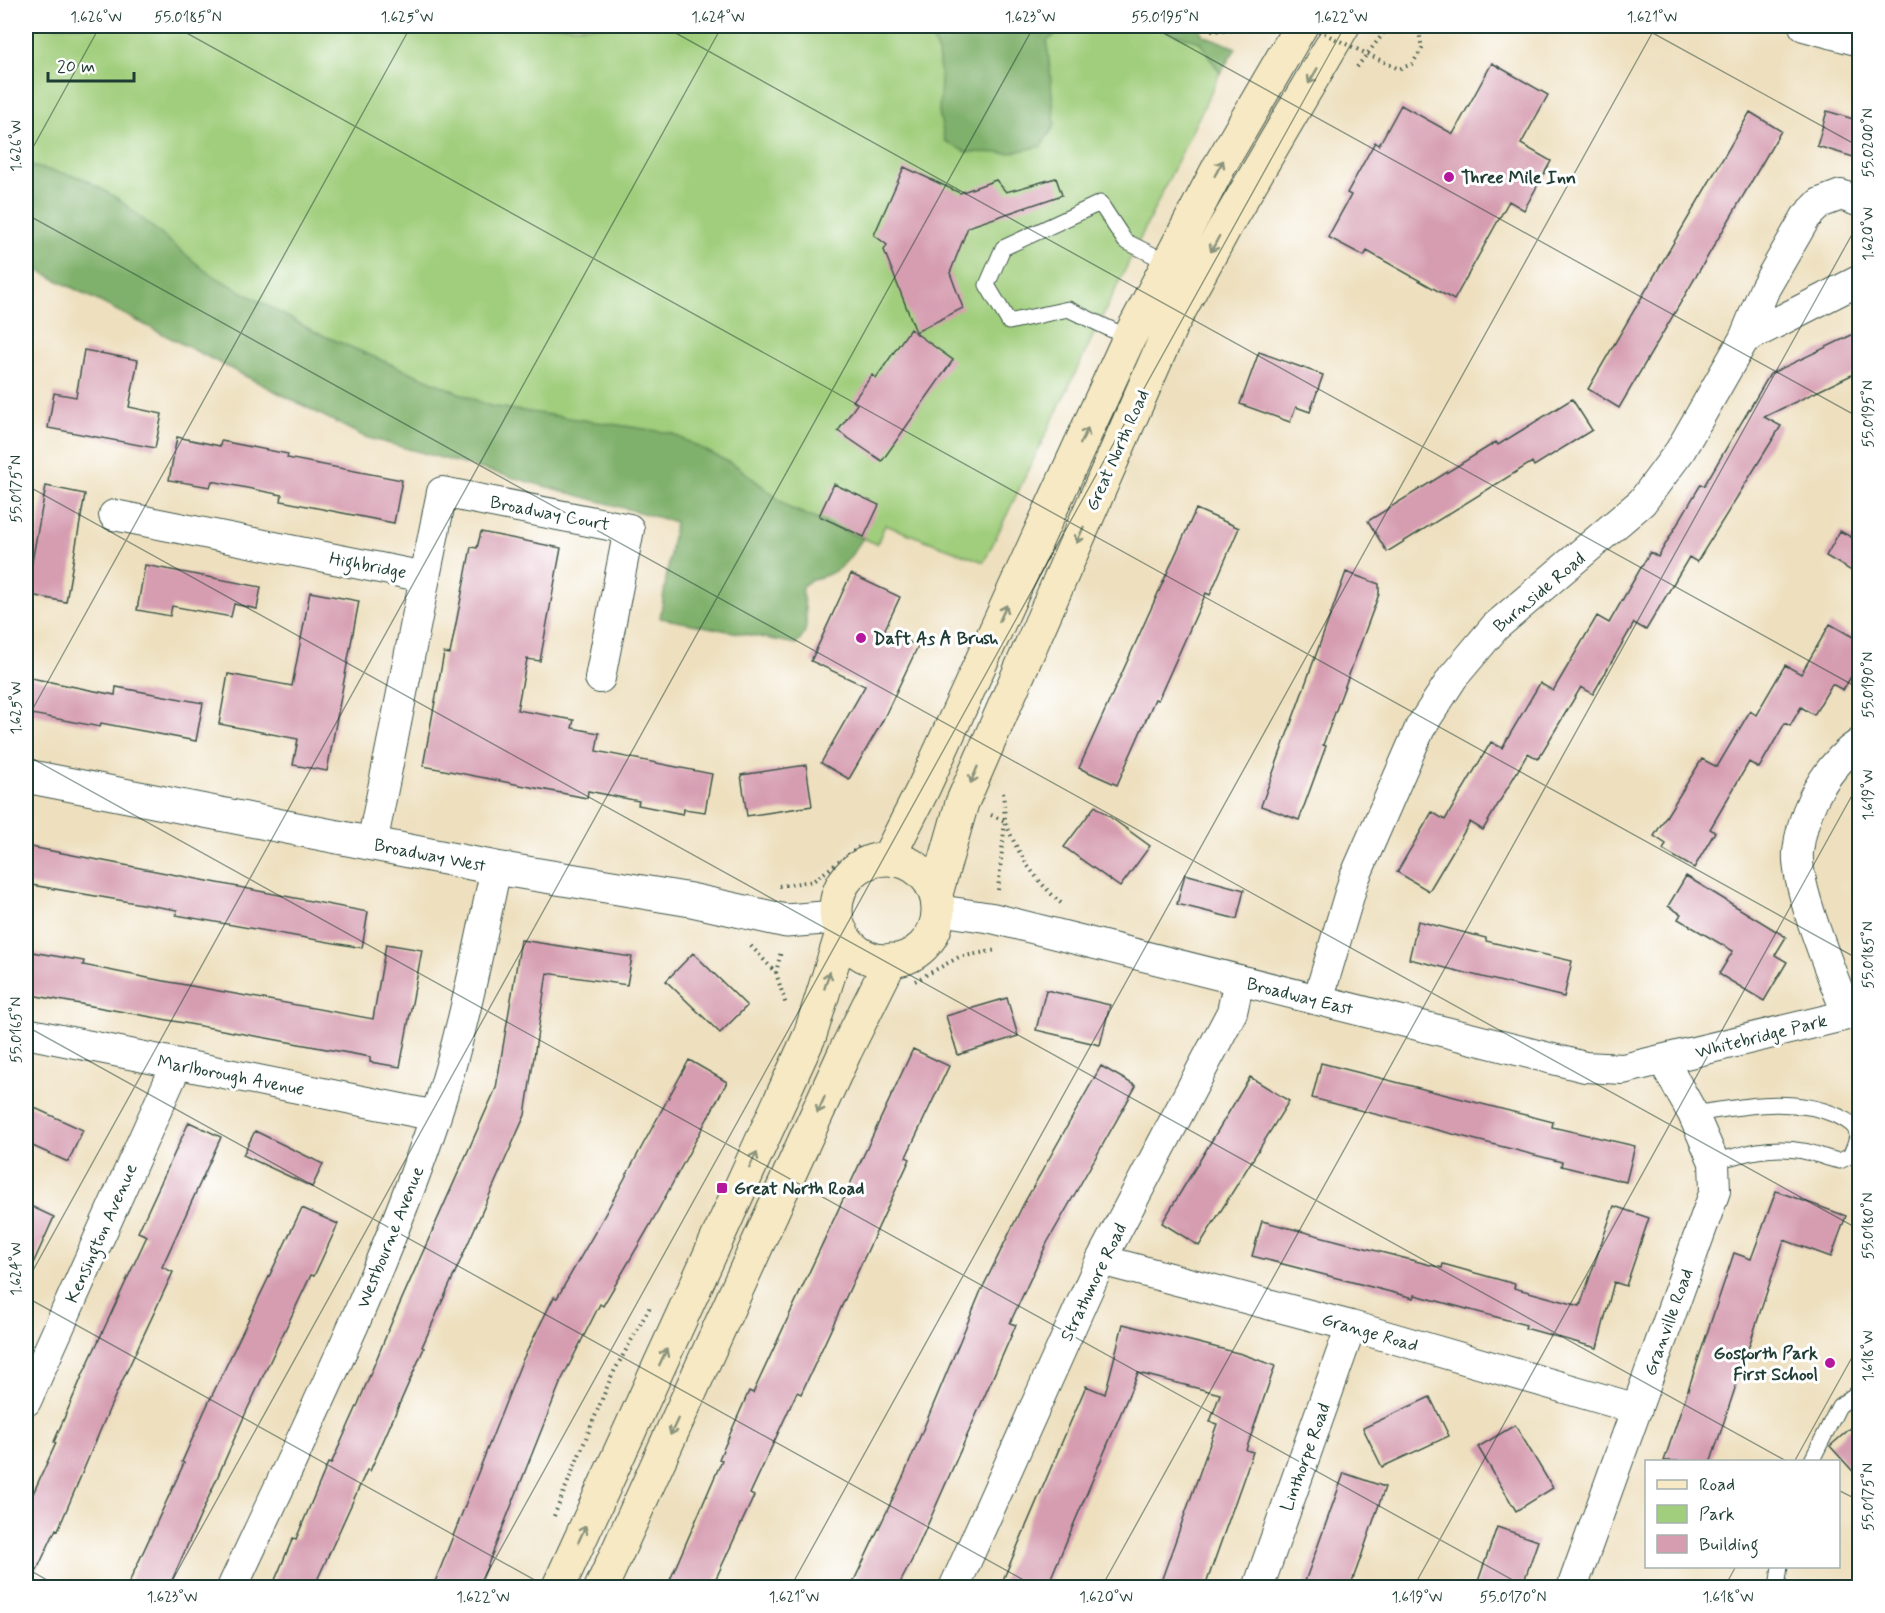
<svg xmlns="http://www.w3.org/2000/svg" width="1885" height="1613" font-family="Mynerve,sans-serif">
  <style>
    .green { fill: #a0ce7c; stroke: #608658; stroke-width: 1.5 }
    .forest { fill: #80b16c; stroke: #507750; stroke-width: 1.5 }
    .building { fill: #d69db1 }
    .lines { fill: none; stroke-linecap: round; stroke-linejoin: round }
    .service-casing { stroke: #3e5549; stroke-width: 17 }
    .minor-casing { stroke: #3e5549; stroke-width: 32 }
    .tertiary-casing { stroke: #3e5549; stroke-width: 35 }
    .secondary-casing { stroke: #3e5549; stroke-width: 35 }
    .path { stroke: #3e5549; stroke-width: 4; stroke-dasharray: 1.5 4.5; stroke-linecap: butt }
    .service { stroke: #fff; stroke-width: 15 }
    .minor { stroke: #fff; stroke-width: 30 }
    .tertiary { stroke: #fff; stroke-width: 33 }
    .secondary { stroke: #f6e9c3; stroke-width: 33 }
    .path-bridge { stroke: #3e5549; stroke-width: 4; stroke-dasharray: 1.5 4.5; stroke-linecap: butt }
    .oneway { stroke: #8a937c }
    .ticks { fill: none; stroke: #1f3d34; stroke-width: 1.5; stroke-opacity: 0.45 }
    .poi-dot { fill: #b5179e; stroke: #fff; stroke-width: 2 }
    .labels { text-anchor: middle; stroke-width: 6; stroke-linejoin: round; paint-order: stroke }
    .poi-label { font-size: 18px; font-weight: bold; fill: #1f3d34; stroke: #fff; text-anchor: start }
    .street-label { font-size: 18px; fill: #1f3d34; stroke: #fff }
    .neatline { fill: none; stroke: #1f3d34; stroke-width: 2 }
    .ticks-label { font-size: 15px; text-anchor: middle; fill: #1f3d34 }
  </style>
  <rect width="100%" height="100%" fill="#fff"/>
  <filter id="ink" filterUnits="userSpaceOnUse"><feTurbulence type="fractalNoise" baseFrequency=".0167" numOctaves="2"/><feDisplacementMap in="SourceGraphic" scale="12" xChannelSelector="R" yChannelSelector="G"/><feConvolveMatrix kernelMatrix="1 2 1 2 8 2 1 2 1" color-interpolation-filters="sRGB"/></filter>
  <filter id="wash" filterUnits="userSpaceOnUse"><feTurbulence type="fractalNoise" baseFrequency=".008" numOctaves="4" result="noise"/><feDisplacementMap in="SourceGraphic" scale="24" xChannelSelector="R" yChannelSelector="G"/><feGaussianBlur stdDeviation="1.35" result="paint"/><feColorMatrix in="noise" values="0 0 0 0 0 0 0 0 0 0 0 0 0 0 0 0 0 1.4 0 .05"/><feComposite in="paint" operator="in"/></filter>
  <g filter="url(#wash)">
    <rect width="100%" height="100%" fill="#eee0bf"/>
    <path class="green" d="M26,26h1172l5,9 33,13 -16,25 -236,489 -99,-37 -8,19 -85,-35 -427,-72 -339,-173z"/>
    <path class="forest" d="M927,26h140l-20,15 8,84 -14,21 -31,7 -44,-1 -21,-11 -6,-29 2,-30 -3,-29z
      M1131,26h67l5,9 33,13 -16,25 -20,-31 -46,-15z
      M26,165l57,13 34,20 91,75 107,59 175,74 181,27 67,34 53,42 72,29c-11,16 -18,30 -36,37 -11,4 -16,3 -25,12 1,19 12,44 -6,57l-136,-26 15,-96 -310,-85 -339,-173z"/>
    <g id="blocks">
      <path class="building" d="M1492,63l56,32 -27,49 30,17 -27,49 -15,-9 -55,99 -87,-49 -3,5 -36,-19 23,-42 -4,-2 28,-51 4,3 22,-40 52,29z
        M1827,111l33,10v38l-43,-13z
        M1750,112l31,19 -162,277 -31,-19z
        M904,167l56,26 36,-13 10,12 50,-14 6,17 -94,32 -18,46 13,35 -47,24 -32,-82 3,-5 -13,-10z
        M910,329l43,31 -71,101 -44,-30 19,-27 -4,-3 19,-26 4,3z
        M1860,331v40l-96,46 17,9 -84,136 -8,-5 -43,73 -12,-7 -41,71 -12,-7 -43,72 -10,-6 -45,77 -13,-8 -41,69 -32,-19 35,-60 13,8 46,-78 11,6 38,-65 13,8 44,-75 12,7 41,-71 8,5 43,-73 3,2 66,-112z
        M84,350l54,10 -9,47 33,7 -7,34 -107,-20 6,-35 22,4z
        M1259,352l64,23 -13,37 -14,-5 -6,15 -50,-18z
        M1572,399l20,31 -58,36 -2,-4 -145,90 -19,-31 128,-79 2,3z
        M177,437l43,9 1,-5 67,13 -1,4 115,22 -8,43 -113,-22 1,-6 -70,-14 -2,6 -41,-7z
        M834,484l45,21 -15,32 -45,-21z
        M46,486l39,8 -19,108 -40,-8z
        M1196,509l43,19 -29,67 -4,-2 -48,107 -3,-1 -38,86 -38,-17z
        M1840,531l20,11v34l-34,-20z
        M481,532l80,16 -21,113 -13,-2 -10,51 57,10 -2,8 27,5 -3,18 116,23 -7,38 -21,-3 -1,5 -45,-9 1,-4 -51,-10 -1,7 -164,-32 21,-113 6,1 21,-107 6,1z
        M145,565l116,22 -4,22 -23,-5 -3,13 -59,-11 -2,10 -33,-6z
        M1346,572l33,12v10l-56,151 3,1 -27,74 -38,-14z
        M851,574l49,23 -16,34 34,15 -36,76 -33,57 -28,-16 44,-77 -54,-25z
        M310,592l49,9 -32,170 -34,-6 5,-26 -79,-15 9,-50 64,12z
        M1830,624l30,17v21l-17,28 -11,-6 -18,31 -13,-8 -11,19 -5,-3 -26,45 -10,-6 -39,67 5,3 -21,36 -31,-18 3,-6 -12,-8 48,-77 15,8 33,-56 6,4 29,-50 16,9z
        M26,677l89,18 1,-8 87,16 -7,38 -95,-18 -1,4 -74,-14z
        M806,765l6,41 -65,10 -6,-41z
        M1095,806l55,40 -30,41 -56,-40z
        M26,846l342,66 -6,36 -186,-33 1,-5 -151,-26z
        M1185,874l59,16 -7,29 -60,-15z
        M1686,876l100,61 -11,18 12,7 -23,39 -45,-27 14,-23 -55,-32 3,-5 -13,-8z
        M1418,921l68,17v3l86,20 -8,36 -155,-38z
        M521,940l111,17 -5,28 -80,-12 -22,142 -103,232 2,1 -54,123 -3,-1 -53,117h-42l21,-49 3,1 32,-76 3,1 27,-60 35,-85 103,-231z
        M386,944l36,6 -22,117 -30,-5v-5l-344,-63v-43l58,10 -1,4 70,14 220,40z
        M693,953l54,53 -27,27 -54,-52z
        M1046,990l64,15 -10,40 -64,-15z
        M1007,998l11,38 -60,19 -12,-39z
        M913,1049l36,17 -43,91 4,2 -109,235 -4,-2 -47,102 4,2 -42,91h-45l55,-127 -3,-1 30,-68 4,2z
        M689,1060l38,22 -78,145 -46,79 -3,-2 -39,77 -82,206h-46l89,-226 32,-64 3,1 45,-78z
        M1321,1063l232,59 -1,5 83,19 -9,36 -65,-16 1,-4 -250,-64z
        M1101,1066l35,20 -89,157 -37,80 6,2 -104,235 -14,27h-47l53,-112 76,-182 43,-88z
        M1250,1077l39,24 -90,145 -37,-23z
        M26,1104l57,26 -15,32 -42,-19z
        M189,1122l32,15 -59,130 11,5 -62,133 -53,125 -2,-1 -27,58h-3v-78l30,-66 -2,-1 29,-68 64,-138 -9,-4z
        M255,1131l68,33 -11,23 -69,-32z
        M1776,1191l70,25 -15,41 -47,-17 -73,221h-47l70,-208 17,6z
        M26,1204l28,13 -28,62z
        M1614,1206l35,12 -23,68 -12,-4 -17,66 -72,-20 1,-3 -111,-30 -1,3 -162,-42 10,-35 180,47 1,-4 72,20 -1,4 66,18z
        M302,1208l36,16 -24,52 -3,-1 -64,135 -78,177h-42l57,-124 -2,-1 23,-52z
        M1123,1324l119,30 33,12 -29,84 7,2 -48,135h-46l58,-163 -7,-2 10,-28 -82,-21 -91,214h-47l86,-201 19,8z
        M1430,1397l19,39 -67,31 -19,-39z
        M1860,1420v59l-30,-33z
        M1515,1425l38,63 -37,23 -38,-64z
        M1344,1473l41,14 -24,70 -11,30h-47z
        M1497,1527l41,14 -16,46h-46z"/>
    </g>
  </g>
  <g filter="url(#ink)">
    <use href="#blocks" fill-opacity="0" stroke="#3e5549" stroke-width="1.5"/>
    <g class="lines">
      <defs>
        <path id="service" d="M1129,338l-61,-29 -59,13 -22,-37 16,-37 97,-45 25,38 42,21
          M1693,1114c49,-7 97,-19 145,2 7,4 18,8 19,18 0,7 -4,16 -7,22l-10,5c-13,-2 -24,-8 -37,-10 -31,-6 -59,2 -89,11
          M1811,1462l28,-56 21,-15
          M1777,1588l3,-22"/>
        <path id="minor" d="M1804,26l56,15
          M1744,339l116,-59
          M114,515l311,62 -53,267
          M425,577l17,-85 187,37 -29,149
          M938,910l54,8 593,149 38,2 237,-57
          M1318,1000l36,-121 66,-151 33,-51 42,-50 147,-125 38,-51 64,-112 21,-51 41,-71 14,-14 21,-8 19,7
          M1847,1014c-14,-38 -52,-126 -49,-162 2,-20 7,-36 15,-53 11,-22 27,-43 47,-56
          M26,1033l410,83
          M1101,1260l250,66 286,83
          M26,1401l151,-337
          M232,1588c72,-155 148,-308 203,-470 27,-81 43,-167 61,-250
          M954,1588l147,-328 131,-248 7,-32
          M1258,1588l93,-262
          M1572,1588l143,-397 -1,-29 -21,-48 -30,-54"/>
        <path id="tertiary" d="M26,776l470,92 195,32 95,21 50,-4"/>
        <path id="secondary" d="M888,858l36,-71 205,-449 91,-173 81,-139
          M836 910a51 51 0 1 1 102 0a51 51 0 1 1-102 0Z
          M936,894l26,-91 209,-477 53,-97 119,-203
          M558,1588l252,-553 32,-102
          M601,1588l244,-536 46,-92"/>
      </defs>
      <use href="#service" class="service-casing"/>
      <use href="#minor" class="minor-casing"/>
      <use href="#tertiary" class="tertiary-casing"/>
      <use href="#secondary" class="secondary-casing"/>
      <path class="path" d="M1207,26l4,4 18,1 7,-5
        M1357,67l29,-37 14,-4
        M991,815l14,6c13,34 30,59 57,83
        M779,886l34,-5 46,-34
        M998,890l7,-69 -2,-31
        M751,946l25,27 10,32
        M776,973l5,-22
        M915,981l44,-24 38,-7
        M554,1516l58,-141 39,-70"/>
      <use href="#service" class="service"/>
      <use href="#minor" class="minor"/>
      <use href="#tertiary" class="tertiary"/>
      <use href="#secondary" class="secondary"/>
      <path class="path-bridge" d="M1308,26l91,43 13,-5 10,-15 -3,-17 -14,-6"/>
    </g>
    <defs><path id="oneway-shaft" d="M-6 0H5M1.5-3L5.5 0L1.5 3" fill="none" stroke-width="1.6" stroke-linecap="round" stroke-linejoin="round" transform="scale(1.5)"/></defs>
    <g class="oneway">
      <use href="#oneway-shaft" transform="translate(1313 76) rotate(120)"/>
      <use href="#oneway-shaft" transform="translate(1219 168) rotate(-61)"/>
      <use href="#oneway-shaft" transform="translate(1215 244) rotate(118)"/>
      <use href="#oneway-shaft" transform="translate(1084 436) rotate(-65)"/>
      <use href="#oneway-shaft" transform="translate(1080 535) rotate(114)"/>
      <use href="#oneway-shaft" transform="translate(1003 613) rotate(-66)"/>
      <use href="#oneway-shaft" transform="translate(974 775) rotate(113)"/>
      <use href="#oneway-shaft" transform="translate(827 980) rotate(-73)"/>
      <use href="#oneway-shaft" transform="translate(821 1105) rotate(114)"/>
      <use href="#oneway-shaft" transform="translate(753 1160) rotate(-65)"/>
      <use href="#oneway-shaft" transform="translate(663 1357) rotate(-65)"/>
      <use href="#oneway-shaft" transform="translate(674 1427) rotate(115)"/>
      <use href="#oneway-shaft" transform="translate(582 1534) rotate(-65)"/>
    </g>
  </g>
  <path class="ticks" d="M174,26l1686,934M663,26l1197,663M1151,26l709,392M1640,26l220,121M26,160l74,-134M26,214l1834,1016M26,485l1762,977M26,721l385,-695M26,755l1501,833M26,1026l1012,562M26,1283l696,-1257M26,1297l523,291M1794,1462l66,-119M1838,1490l22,11M26,1568l35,20M168,1588l866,-1562M479,1588l866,-1562M790,1588l866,-1562M1101,1588l759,-1368M1413,1588l447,-807M1724,1588l12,-22"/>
  <g class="poi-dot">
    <circle cx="1449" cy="177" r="6"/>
    <circle cx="861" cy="638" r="6"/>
    <rect x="716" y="1182" width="12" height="12" rx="3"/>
    <circle cx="1830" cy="1363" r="6"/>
  </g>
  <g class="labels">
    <g class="poi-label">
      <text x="1461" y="183">Three Mile Inn</text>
      <text x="873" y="644">Daft As A Brush</text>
      <text x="734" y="1194">Great North Road</text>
      <text x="1818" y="1359" text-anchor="end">Gosforth Park<tspan x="1818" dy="21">First School</tspan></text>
    </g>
    <g class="street-label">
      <text transform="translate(1117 450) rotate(-66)" y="6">Great North Road</text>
      <text transform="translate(550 513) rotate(11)" y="6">Broadway Court</text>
      <text transform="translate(368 565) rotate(11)" y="6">Highbridge</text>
      <text transform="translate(1539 592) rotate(-40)" y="6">Burnside Road</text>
      <text transform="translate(430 855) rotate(11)" y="6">Broadway West</text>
      <text transform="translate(1300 996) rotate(14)" y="6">Broadway East</text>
      <text transform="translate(1761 1036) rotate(-14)" y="6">Whitebridge Park</text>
      <text transform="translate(231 1075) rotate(11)" y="6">Marlborough Avenue</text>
      <text transform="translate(101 1233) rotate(-66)" y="6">Kensington Avenue</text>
      <text transform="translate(390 1237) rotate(-68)" y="6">Westbourne Avenue</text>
      <text transform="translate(1093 1282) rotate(-64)" y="6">Strathmore Road</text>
      <text transform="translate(1668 1322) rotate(-70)" y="6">Granville Road</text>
      <text transform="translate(1370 1332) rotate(16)" y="6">Grange Road</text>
      <text transform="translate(1305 1457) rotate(-70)" y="6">Linthorpe Road</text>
    </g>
  </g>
  <rect width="1885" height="1613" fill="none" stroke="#fff" stroke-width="66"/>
  <rect x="1645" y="1460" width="195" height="108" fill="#ffffff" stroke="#a5b1ae" stroke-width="1.5"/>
  <rect x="1657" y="1480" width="30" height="9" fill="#f6e9c3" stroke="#a5b1ae" stroke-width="1.5"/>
  <text x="1699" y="1490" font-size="18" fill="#1f3d34">Road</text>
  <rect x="1657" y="1505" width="30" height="18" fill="#a0ce7c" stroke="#a5b1ae" stroke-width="1.5"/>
  <text x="1699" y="1520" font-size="18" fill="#1f3d34">Park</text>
  <rect x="1657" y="1535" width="30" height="18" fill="#d69db1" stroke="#a5b1ae" stroke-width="1.5"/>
  <text x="1699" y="1550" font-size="18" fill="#1f3d34">Building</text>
  <path d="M48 72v9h86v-9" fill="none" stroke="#1f3d34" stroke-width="3"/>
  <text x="57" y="72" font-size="18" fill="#1f3d34" stroke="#ffffff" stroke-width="4.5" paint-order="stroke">20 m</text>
  <rect x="33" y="33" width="1819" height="1547" class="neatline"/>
  <g class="ticks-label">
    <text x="96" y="22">1.626°W</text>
    <text x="188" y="22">55.0185°N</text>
    <text x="407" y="22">1.625°W</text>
    <text x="718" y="22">1.624°W</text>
    <text x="1030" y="22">1.623°W</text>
    <text x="1165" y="22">55.0195°N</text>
    <text x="1341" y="22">1.622°W</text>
    <text x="1652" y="22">1.621°W</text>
    <text transform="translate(1868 143) rotate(-90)" y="5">55.0200°N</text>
    <text transform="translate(16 146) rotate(-90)" y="5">1.626°W</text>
    <text transform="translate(1868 234) rotate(-90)" y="5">1.620°W</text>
    <text transform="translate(1868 414) rotate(-90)" y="5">55.0195°N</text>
    <text transform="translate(16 489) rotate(-90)" y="5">55.0175°N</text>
    <text transform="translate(1868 685) rotate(-90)" y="5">55.0190°N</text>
    <text transform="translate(16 708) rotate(-90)" y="5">1.625°W</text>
    <text transform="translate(1868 795) rotate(-90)" y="5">1.619°W</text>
    <text transform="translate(1868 955) rotate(-90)" y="5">55.0185°N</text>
    <text transform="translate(16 1030) rotate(-90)" y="5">55.0165°N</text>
    <text transform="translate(1868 1226) rotate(-90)" y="5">55.0180°N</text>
    <text transform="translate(16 1269) rotate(-90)" y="5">1.624°W</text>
    <text transform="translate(1868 1356) rotate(-90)" y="5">1.618°W</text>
    <text transform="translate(1868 1497) rotate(-90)" y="5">55.0175°N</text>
    <text x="172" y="1602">1.623°W</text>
    <text x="483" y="1602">1.622°W</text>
    <text x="794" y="1602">1.621°W</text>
    <text x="1106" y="1602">1.620°W</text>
    <text x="1417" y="1602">1.619°W</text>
    <text x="1513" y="1602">55.0170°N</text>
    <text x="1728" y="1602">1.618°W</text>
  </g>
</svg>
